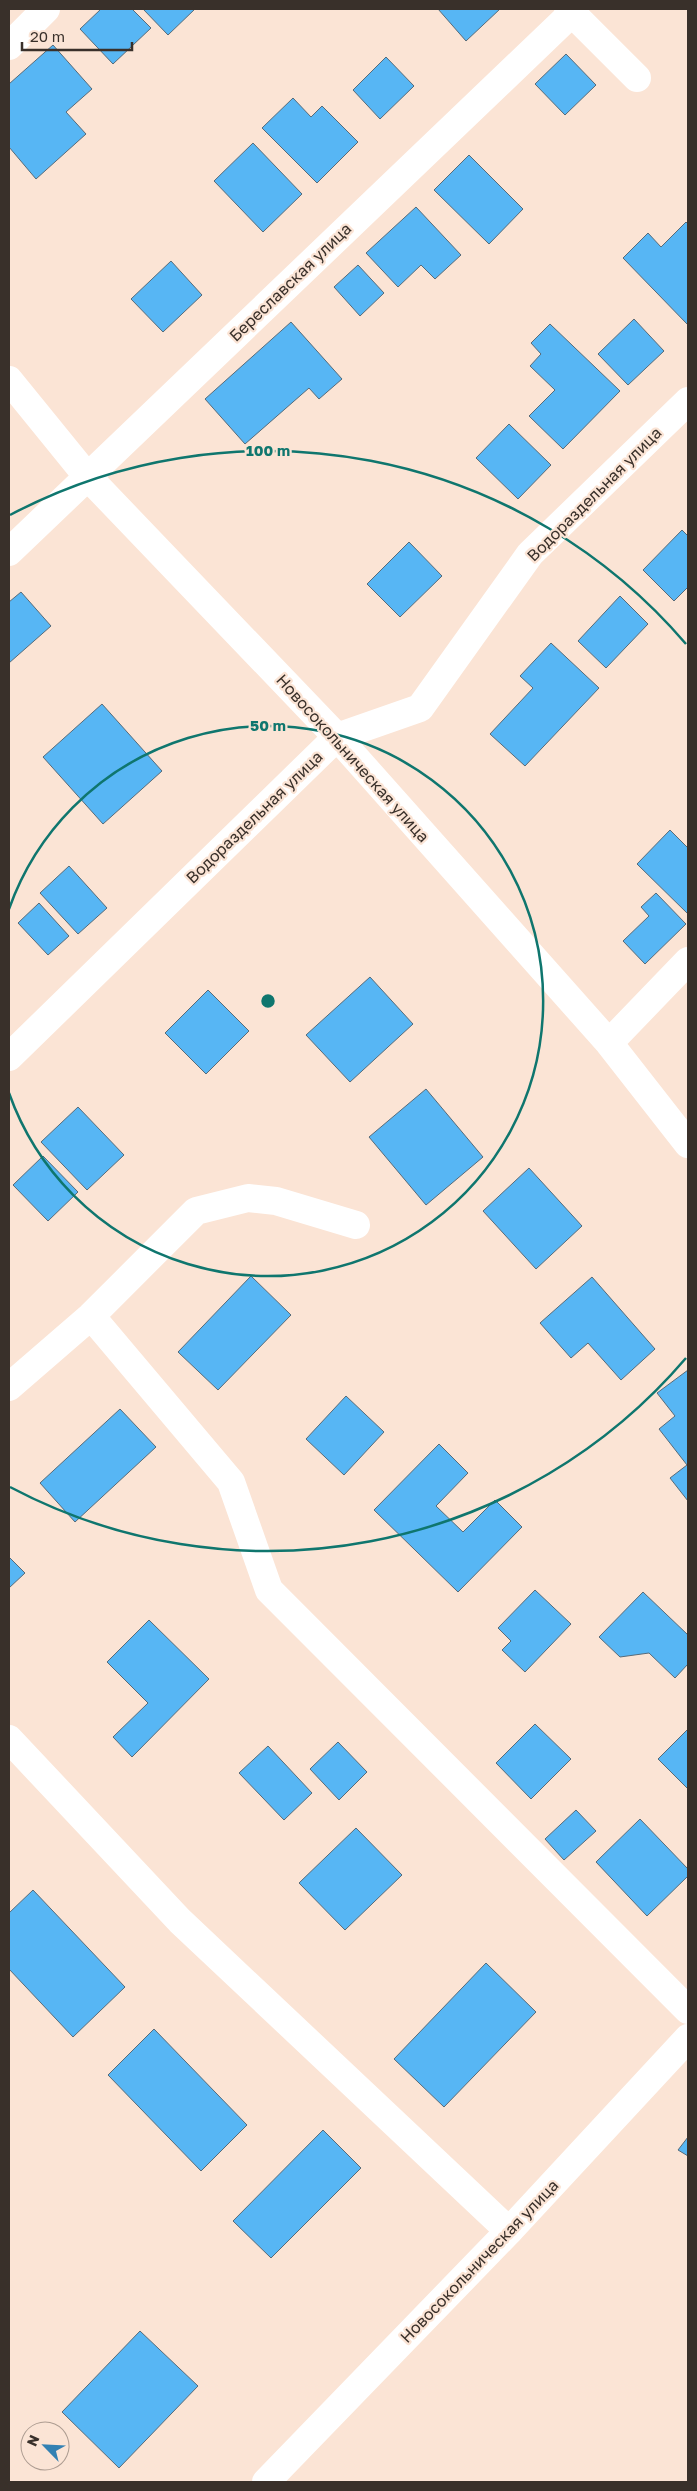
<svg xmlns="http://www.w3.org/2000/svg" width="697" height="2491" font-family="'Golos Text',sans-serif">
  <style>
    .building { fill: #57b6f4; stroke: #576b79 }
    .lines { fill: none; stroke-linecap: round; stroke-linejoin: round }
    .street { stroke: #fff; stroke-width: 28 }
    .secondary { stroke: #fff; stroke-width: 28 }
    .ring { fill: none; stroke: #0f766e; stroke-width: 2.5 }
    .labels { text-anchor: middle; stroke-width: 4.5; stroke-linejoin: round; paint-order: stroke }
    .street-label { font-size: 16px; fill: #39302a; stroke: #fbe4d5 }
    .centre { fill: #0f766e; stroke: #fbe4d5; stroke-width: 2.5 }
    .ring-label { font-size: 15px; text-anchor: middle; font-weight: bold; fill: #0f766e; stroke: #fbe4d5; stroke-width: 4.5; stroke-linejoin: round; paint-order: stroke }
  </style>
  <rect width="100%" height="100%" fill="#fbe4d5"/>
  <path class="building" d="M101,9h31l19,19 -38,36 -33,-35z
    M143,9h52l-27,26z
    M438,9h62l-34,32z
    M53,45l39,44 -26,23 20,22 -50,45 -27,-32v-63z
    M566,54l30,31 -31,30 -30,-31z
    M386,57l28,29 -34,33 -27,-29z
    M293,98l18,19 11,-11 36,36 -41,41 -55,-55z
    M253,143l49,51 -39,38 -49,-51z
    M469,155l54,54 -34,35 -55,-54z
    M416,207l45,48 -26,24 -14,-14 -23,22 -32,-34z
    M686,222l2,2v101l-65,-67 25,-25 13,14z
    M171,261l31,34 -39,37 -32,-33z
    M358,265l26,28 -24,23 -26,-29z
    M634,319l30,32 -36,34 -30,-31z
    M291,322l51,57 -23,20 -10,-11 -64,56 -40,-45z
    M550,324l70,67 -57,58 -34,-33 26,-26 -25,-24 11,-12 -10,-11z
    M509,424l42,41 -33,34 -42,-41z
    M682,530l6,6v51l-14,14 -31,-31z
    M409,542l33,34 -42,41 -33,-33z
    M21,592l30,34 -42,37v-61z
    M620,596l28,28 -42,44 -28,-27z
    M551,643l48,45 -74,78 -35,-32 43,-46 -13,-12z
    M102,704l60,67 -59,53 -60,-67z
    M670,830l18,18v66l-51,-50z
    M69,866l38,42 -29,26 -38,-41z
    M656,893l30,31 -41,40 -22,-23 26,-25 -8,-9z
    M39,903l30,33 -21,19 -30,-32z
    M370,977l43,47 -63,58 -44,-47z
    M208,990l41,41 -43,43 -41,-41z
    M426,1089l57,68 -57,48 -57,-68z
    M78,1107l46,48 -37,35 -46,-48z
    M43,1156l35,36 -30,29 -35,-36z
    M529,1168l53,58 -46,43 -53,-58z
    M251,1276l40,39 -73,75 -40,-38z
    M592,1277l63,72 -34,31 -33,-37 -17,15 -31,-35z
    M688,1370v131l-18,-23 17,-13 -28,-36 16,-13 -18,-23z
    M346,1396l38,36 -40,43 -38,-36z
    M120,1409l36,38 -81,75 -35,-39z
    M439,1444l29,29 -32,33 27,26 32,-32 27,27 -64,65 -84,-82z
    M9,1557l16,16 -16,15z
    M535,1590l36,34 -46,48 -23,-22 9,-9 -13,-13z
    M643,1592l45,43v29l-13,14 -26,-25 -29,4 -21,-20z
    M149,1620l60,59 -77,78 -19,-20 35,-34 -41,-41z
    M535,1724l36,35 -40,40 -35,-36z
    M688,1729v60l-30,-30z
    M338,1742l29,30 -28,28 -29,-31z
    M268,1746l44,47 -28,27 -45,-47z
    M576,1810l20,21 -32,29 -19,-21z
    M640,1819l48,50v7l-41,40 -51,-54z
    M356,1828l46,47 -57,55 -46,-47z
    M33,1890l92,97 -52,50 -64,-68v-56z
    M486,1963l50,49 -92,95 -50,-48z
    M154,2029l93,96 -46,46 -93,-96z
    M323,2130l38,38 -90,90 -38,-37z
    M688,2137v19l-10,-6z
    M140,2331l58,55 -79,82 -57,-56z"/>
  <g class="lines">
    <path class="street" d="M568,9l69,69
      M9,46l37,-37
      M9,380l78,96 250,261 272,306 79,101
      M9,552l563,-539
      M609,1043l79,-82
      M9,1057l328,-320 83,-29 110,-154 158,-153
      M91,1316l140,166 38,108 419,420
      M9,1387l82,-71 105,-105 52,-13 28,3 80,24
      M9,1739l171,182 329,310"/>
    <path class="secondary" d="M266,2482l243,-251 179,-193"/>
  </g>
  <g class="ring">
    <path d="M9 909A275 275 0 1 1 9 1093"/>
    <path d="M686 1358A550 550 0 0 1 10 1487M10 515A550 550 0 0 1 686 644"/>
  </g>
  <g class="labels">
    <g class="street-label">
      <text transform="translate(290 282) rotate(-44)" y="6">Береславская улица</text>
      <text transform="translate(594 494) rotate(-45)" y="6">Водораздельная улица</text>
      <text transform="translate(353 758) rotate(48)" y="6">Новосокольническая улица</text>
      <text transform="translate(254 817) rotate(-44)" y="6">Водораздельная улица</text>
      <text transform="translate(479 2261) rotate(-46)" y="6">Новосокольническая улица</text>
    </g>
  </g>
  <circle cx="268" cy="1001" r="8" class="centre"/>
  <g class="ring-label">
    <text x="268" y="456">100 m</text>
    <text x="268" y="731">50 m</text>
  </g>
  <rect width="697" height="2491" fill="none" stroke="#39302a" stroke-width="20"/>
  <g transform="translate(45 2446) rotate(294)"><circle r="24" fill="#fbe4d5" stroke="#ad9c91"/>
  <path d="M0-4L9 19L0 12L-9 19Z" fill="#3381b3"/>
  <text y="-8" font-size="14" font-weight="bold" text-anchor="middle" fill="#39302a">N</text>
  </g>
  <path d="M22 42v8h110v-8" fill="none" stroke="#39302a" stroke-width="2.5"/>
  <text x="30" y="42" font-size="15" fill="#39302a" stroke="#fbe4d5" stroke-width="4" paint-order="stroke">20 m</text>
</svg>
